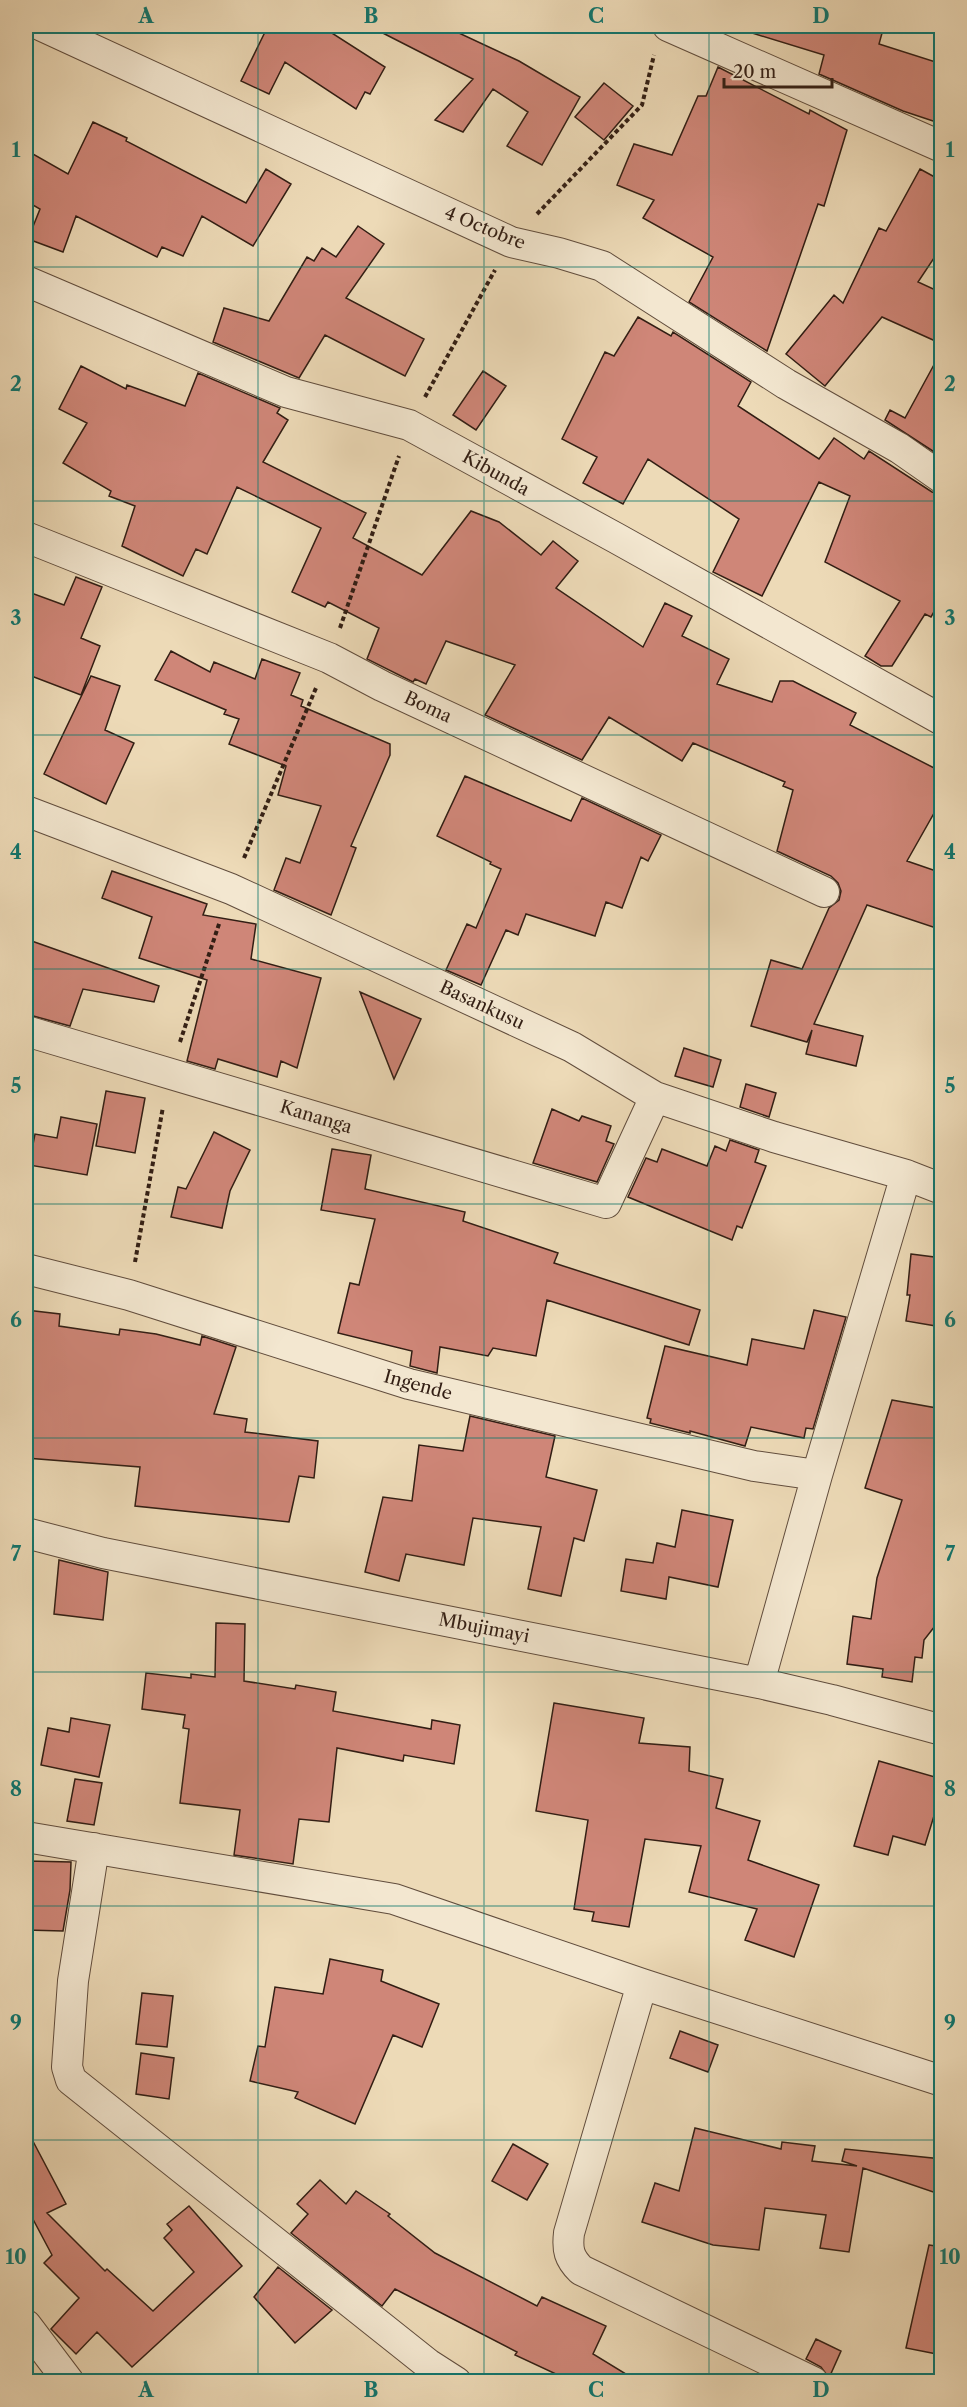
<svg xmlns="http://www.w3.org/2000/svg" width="967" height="2407" font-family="'Libre Caslon Text',serif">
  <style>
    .building { fill: #cf8678; stroke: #321e14; stroke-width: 1.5 }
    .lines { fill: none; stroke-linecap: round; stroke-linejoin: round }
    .minor-casing { stroke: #614d3d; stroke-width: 32 }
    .path { stroke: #321e14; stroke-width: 4; stroke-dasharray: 4.5 3; stroke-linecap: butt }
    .minor { stroke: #f3e7d0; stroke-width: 30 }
    .grid { fill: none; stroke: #0f766e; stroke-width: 1.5; stroke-opacity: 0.55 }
    .labels { text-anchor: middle; stroke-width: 6; stroke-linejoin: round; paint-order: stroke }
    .street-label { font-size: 18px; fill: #321e14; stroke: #f3e7d0 }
    .neatline { fill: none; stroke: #0f766e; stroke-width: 2 }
    .grid-label { font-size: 20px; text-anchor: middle; font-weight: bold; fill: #0f766e }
  </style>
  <rect width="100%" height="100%" fill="#eddab7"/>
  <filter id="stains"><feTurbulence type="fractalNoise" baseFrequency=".00333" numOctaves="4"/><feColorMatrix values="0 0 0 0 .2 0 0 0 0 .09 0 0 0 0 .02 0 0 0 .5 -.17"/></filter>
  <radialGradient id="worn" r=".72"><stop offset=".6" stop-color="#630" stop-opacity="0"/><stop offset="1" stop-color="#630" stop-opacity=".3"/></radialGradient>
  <path class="building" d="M268,26h53l64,41 -15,27 -5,-2 -9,17 -71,-47 -16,32 -28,-13z
    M369,26h75l75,35 61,36 -38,68 -35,-19 21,-34 -35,-23 -30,43 -28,-12 38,-41z
    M753,26h131l-5,18 63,20v60l-39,-13 -84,-37 5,-19 -72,-22z
    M718,67l91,47 1,-4 37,20 -23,76 -6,-2 -51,147 -78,-49 24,-45 -70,-39 11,-18 -37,-15 17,-41 38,11 26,-59h8z
    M604,83l29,23 -29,34 -29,-23z
    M93,122l34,16 -1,3 120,62 20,-34 25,15 -38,62 -51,-30 -19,40 -21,-9 -5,10 -81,-41 -13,36 -35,-13 12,-30 -14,-8v-51l42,24z
    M920,169l22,12v65l-24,36 24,11v51l-60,-27 -57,69 -39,-32 48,-59 9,8 36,-75 7,3z
    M358,226l26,18 -38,54 78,41 -19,37 -80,-41 -26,43 -86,-36 11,-34 45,13 38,-64 7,4 8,-13 14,9z
    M638,317l33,19 2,-4 78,50 -13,24 81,53 15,-21 30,21 5,-8 63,41 10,3v103l-11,19 -6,-3 -33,52h-11l-16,-10 35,-55 -75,-39 25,-66 -31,-14 -57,114 -49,-24 26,-53 -91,-60 -25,45 -40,-21 14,-26 -35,-18 43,-87 9,4z
    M942,350v107l-57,-37 5,-10 15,8z
    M81,366l45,23 1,-4 58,21 13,-33 82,35 -3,5 11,7 -25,42 103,51 -13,25 69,37 49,-64 28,11 42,33 12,-14 25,20 -22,27 87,59 22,-44 27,13 -10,20 47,23 -12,25 55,18 8,-21h13l63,32 -6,12 92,47v27l-35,62 35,12v57l-75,-25 -53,119 49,12 -7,30 -50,-12 6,-24 -5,12 -56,-16 20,-66 31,9 27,-61 10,-8 2,-9 -3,-8 -7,-7 -54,-25 16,-61 -10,-4 2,-4 -92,-39 -11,18 -73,-44 -27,43 -97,-45 30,-50 -69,-24 -20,43 -11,-5 -2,3 -46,-23 12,-31 -51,-26 -3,5 -33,-15 29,-64 -84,-41 -30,67 -11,-5 -13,27 -61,-30 13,-40 -26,-10 2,-5 -48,-28 24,-40 -28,-14z
    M483,371l23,15 -30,44 -23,-15z
    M76,577l26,10 -21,51 19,8 -19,49 -55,-21v-83l38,14z
    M171,651l39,21 4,-10 41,17 7,-20 38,14 -9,22 12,5 -2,6 89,38v11l-39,91 5,2 -25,67 -57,-25 12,-32 14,5 21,-57 -43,-11 8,-29 -57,-22 10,-25 -15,-5 2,-4 -71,-30z
    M91,676l29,10 -15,44 29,13 -28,61 -62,-30z
    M465,776l106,45 11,-23 79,37 -13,26 -7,-4 -19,51 -16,-6 -11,34 -69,-22 -8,21 -12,-5 -25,55 -35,-15 21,-46 9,4 25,-59 -11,-5 1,-2 -54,-26z
    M112,871l95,33 -4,11 53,9 -5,35 70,19 -24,90 -16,-7 -4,16 -59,-18 -3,10 -28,-8 20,-81 -68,-22 13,-41 -50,-19z
    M26,939l133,47 -5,16 -71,-13 -13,37 -44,-12z
    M360,992l61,27 -27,60z
    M684,1048l37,12 -8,27 -38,-11z
    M746,1084l30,9 -7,24 -29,-10z
    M106,1091l39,7 -10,55 -39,-7z
    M552,1109l27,12 3,-5 29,10 -5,15 8,3 -17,38 -64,-19z
    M61,1117l36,7 -10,51 -58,-10 6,-31 22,4z
    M214,1132l36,18 -20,41 -8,37 -51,-11 7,-30 8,2z
    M730,1140l29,10 -4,12 11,4 -24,62 -5,-2 -5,14 -104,-43 18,-39 11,4 5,-13 45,17 8,-20 11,5z
    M332,1149l39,6 -6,34 100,23 -2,9 95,32 -4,10 146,47 -11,35 -142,-45 -11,56 -43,-8 -5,8 -48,-9 -3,26 -27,-7 2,-15 -74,-18 12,-50 9,2 16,-66 -54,-9z
    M911,1254l31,4v69l-36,-6 4,-26h-3z
    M26,1310l34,4 -1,12 60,9 1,-6 36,5 44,11 2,-9 34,11 -22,67 33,5 -2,13 73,9 -4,37 -15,-2 -10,46 -154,-16 5,-39 -114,-9z
    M814,1310l32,7 -33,112 -7,-1 -2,10 -53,-11 -6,19 -55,-15v2l-40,-10 1,-4 -4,-1 18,-72 82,19 5,-26 52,10z
    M892,1400l50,9v208l-18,23 -2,18 -7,-1 -3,25 -30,-5 1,-8 -36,-5 6,-48 18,3 6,-41 25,-78 -37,-12z
    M470,1416l85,20 -9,41 51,13 -13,51 -10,-3 -13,58 -33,-7 13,-62 -68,-9 -9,47 -58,-11 -7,27 -34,-9 18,-75 29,4 7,-56 44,6z
    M682,1510l51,10 -15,67 -49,-10 -3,22 -45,-8 5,-32 27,4 4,-20 18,4z
    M59,1560l49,12 -5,48 -49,-6z
    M216,1623l29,1 -1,57 51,8 1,-4 40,7 -3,19 98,18 1,-9 28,5 -6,39 -50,-9 -1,6 -66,-13 -8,74 -30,-3 -6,45 -59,-9 6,-45 -60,-7 9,-74 -6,-1 2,-13 -43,-6 4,-36 45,5v-4l24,3z
    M554,1703l90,15 -5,25 51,4 -1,24 34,8 -7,29 44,13 -12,39 71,25 -25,72 -49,-17 12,-31 -68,-17 12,-46 -56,-7 -16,88 -37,-6 2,-9 -20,-3 14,-89 -52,-9z
    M71,1718l39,7 -11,52 -58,-12 7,-37 21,4z
    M879,1761l63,18v11l-17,55 -32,-9 -5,19 -34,-9z
    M75,1779l27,4 -8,42 -27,-4z
    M26,1861l45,1 -1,28 -7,41 -37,-1z
    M330,1959l53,11 -2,11 58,23 -17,43 -29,-12 -38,89 -60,-26 3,-6 -48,-11 8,-35 7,1 10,-60 48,7z
    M142,1993l31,3 -6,51 -31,-3z
    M680,2031l38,14 -10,27 -38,-14z
    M141,2053l33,5 -5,41 -33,-5z
    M26,2128l40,76 -19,9 58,58 2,-2 46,42 41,-39 -30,-34 8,-8 -5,-6 22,-18 53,60 -110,101 -35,-35 -21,22 -25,-25 28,-31 -35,-35 8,-8 -26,-49z
    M695,2128l86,21 1,-7 33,4 -3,15 45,5 -15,-5 3,-12 97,10v36l-79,-27 -14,84 -29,-4 6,-33 -61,-7 -6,42 -46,-5 -71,-23 13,-39 24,8z
    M513,2144l35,20 -21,36 -35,-19z
    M320,2180l26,24 10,-13 34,23 -2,2 47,37 102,53 5,-9 64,29 -13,28 46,28h-66l-58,-27 2,-3 -122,-63 -13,17 -91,-73 17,-19 -11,-10z
    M929,2245l13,2v108l-36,-7z
    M278,2267l54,43 -37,33 -41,-46z
    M816,2339l25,12 -12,27 -8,-11 -15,-8z"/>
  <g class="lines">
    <defs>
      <path id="minor" d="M42,26l469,216 48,11 43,13 184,118 113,64 43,30
        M668,26l274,121
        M26,281l260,111 123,33 207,113 326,182
        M26,537l303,121 53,28 442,206
        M26,811l205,78 341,158 83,50 119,40 132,38 36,14
        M26,1031l580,172 49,-106
        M26,1269l103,26 280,89 345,82 63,9
        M26,1533l77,20 656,130 73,17 110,30
        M759,1683l58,-208 89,-300
        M26,1837l368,62 248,85 300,97
        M94,1848l-21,133 -6,86 4,13 357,284 28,18
        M642,1984l-73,249c-2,17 0,25 12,37l232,112
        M26,2325l43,57"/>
    </defs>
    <use href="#minor" class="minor-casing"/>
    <path class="path" d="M537,214l105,-109 12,-50
      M425,397l70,-127
      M340,628l59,-172
      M244,858l72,-170
      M180,1042l40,-121
      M135,1262l28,-155
      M938,2044l4,-14"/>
    <use href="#minor" class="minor"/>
  </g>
  <path class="grid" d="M258,26v2356M484,26v2356M709,26v2356M26,267h916M26,501h916M26,735h916M26,969h916M26,1204h916M26,1438h916M26,1672h916M26,1906h916M26,2140h916"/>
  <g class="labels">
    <g class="street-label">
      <text transform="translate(485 228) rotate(22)" y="6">4 Octobre</text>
      <text transform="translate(496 473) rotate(29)" y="6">Kibunda</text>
      <text transform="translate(428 707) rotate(25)" y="6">Boma</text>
      <text transform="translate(482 1005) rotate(25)" y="6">Basankusu</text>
      <text transform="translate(316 1117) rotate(17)" y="6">Kananga</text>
      <text transform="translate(418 1385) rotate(15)" y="6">Ingende</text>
      <text transform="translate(484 1628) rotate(11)" y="6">Mbujimayi</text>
    </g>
  </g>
  <rect width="967" height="2407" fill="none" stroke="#eddab7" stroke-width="66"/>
  <path d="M724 78v9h108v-9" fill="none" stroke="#321e14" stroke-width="3"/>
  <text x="733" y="78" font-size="18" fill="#321e14" stroke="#f3e7d0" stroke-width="4.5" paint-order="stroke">20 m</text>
  <rect x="33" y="33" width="901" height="2341" class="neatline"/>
  <g class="grid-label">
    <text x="146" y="23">A</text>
    <text x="371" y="23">B</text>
    <text x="596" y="23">C</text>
    <text x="821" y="23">D</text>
    <text x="16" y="157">1</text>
    <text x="950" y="157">1</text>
    <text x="16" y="391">2</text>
    <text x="950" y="391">2</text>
    <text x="16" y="625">3</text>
    <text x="950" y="625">3</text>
    <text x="16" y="859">4</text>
    <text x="950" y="859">4</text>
    <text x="16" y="1093">5</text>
    <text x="950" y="1093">5</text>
    <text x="16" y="1327">6</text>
    <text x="950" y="1327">6</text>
    <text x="16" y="1561">7</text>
    <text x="950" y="1561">7</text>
    <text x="16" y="1796">8</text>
    <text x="950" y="1796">8</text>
    <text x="16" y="2030">9</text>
    <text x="950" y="2030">9</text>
    <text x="16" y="2264">10</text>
    <text x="950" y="2264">10</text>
    <text x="146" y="2397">A</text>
    <text x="371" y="2397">B</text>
    <text x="596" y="2397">C</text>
    <text x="821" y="2397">D</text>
  </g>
  <rect width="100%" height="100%" filter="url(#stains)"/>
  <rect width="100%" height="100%" fill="url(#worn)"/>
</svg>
